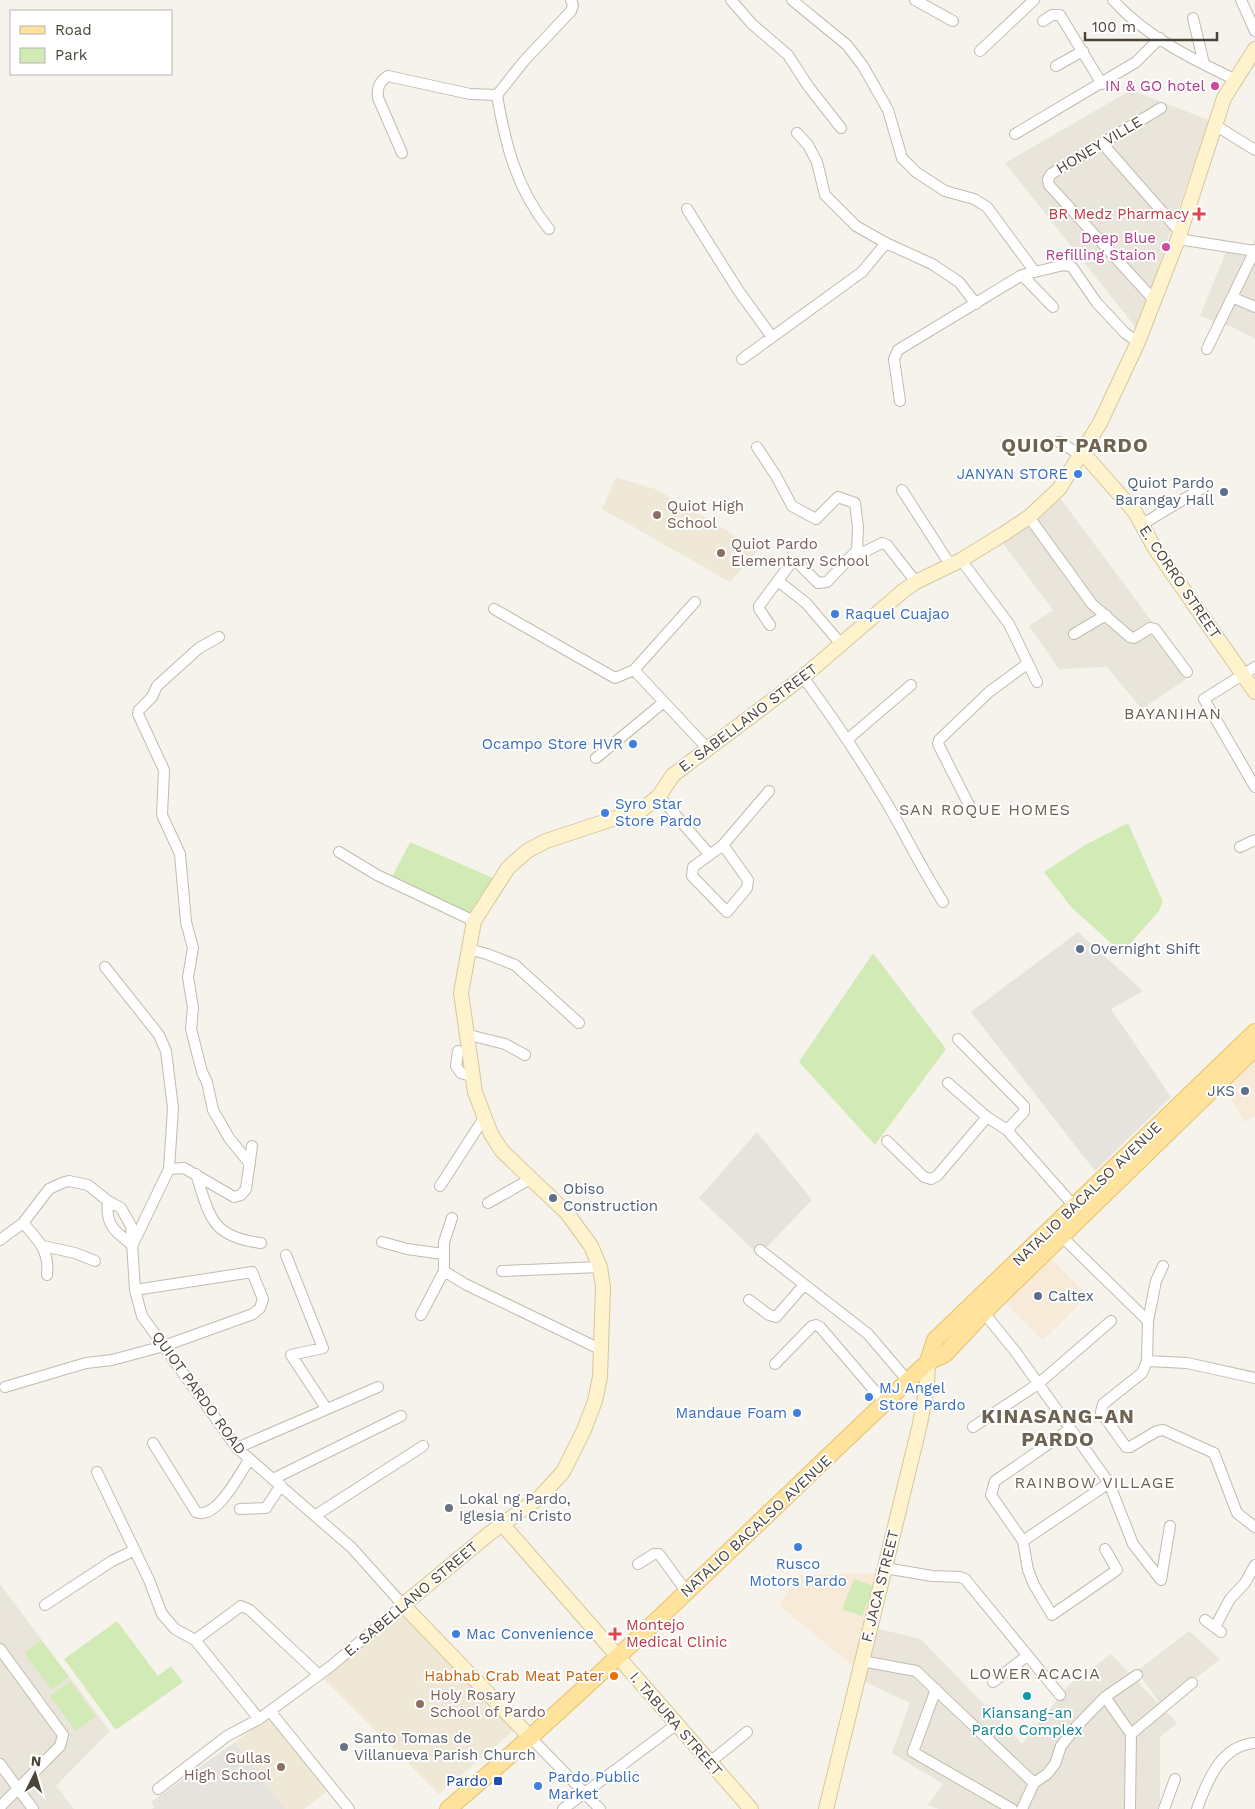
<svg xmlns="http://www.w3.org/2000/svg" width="1255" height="1809" font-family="'Work Sans',sans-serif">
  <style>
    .residential { fill: #eae5da }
    .commercial { fill: #f7ead8 }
    .industrial { fill: #e6e2dd }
    .education { fill: #efe8d6 }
    .green { fill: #d2eab5 }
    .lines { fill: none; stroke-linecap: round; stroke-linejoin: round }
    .street-casing { stroke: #c2bbae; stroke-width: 12 }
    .secondary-casing { stroke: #d6c79b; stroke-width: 16 }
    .primary-casing { stroke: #e6c16a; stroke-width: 18 }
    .street { stroke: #fff; stroke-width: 10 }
    .secondary { stroke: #fff3cd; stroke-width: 14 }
    .primary { stroke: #ffe39c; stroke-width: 16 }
    .hotel-dot { fill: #d1479c; stroke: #fff; stroke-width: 2 }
    .health-dot { fill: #e0444e; stroke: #fff; stroke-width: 2 }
    .shop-dot { fill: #3f7fe0; stroke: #fff; stroke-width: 2 }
    .service-dot { fill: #5c6f8a; stroke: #fff; stroke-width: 2 }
    .education-dot { fill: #8d6e63; stroke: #fff; stroke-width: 2 }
    .worship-dot { fill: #6b7280; stroke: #fff; stroke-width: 2 }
    .food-dot { fill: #e8710a; stroke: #fff; stroke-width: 2 }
    .culture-dot { fill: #0f9aa8; stroke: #fff; stroke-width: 2 }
    .transit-dot { fill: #1a4fb4; stroke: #fff; stroke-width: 2 }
    .labels { text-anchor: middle; stroke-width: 4; stroke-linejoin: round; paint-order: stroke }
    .hotel-label { font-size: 15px; fill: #b23c85; stroke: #fff; text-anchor: end }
    .street-label { font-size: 15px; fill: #4b4439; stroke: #fff }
    .health-label { font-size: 15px; fill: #be3a42; stroke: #fff; text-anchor: end }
    .shop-label { font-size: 15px; fill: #366cbe; stroke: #fff; text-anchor: start }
    .service-label { font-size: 15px; fill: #4e5e75; stroke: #fff; text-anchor: start }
    .education-label { font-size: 15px; fill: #785e54; stroke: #fff; text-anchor: start }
    .worship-label { font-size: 15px; fill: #5b616d; stroke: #fff; text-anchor: start }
    .food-label { font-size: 15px; fill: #c56008; stroke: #fff; text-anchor: end }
    .culture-label { font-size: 15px; fill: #0d838f; stroke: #fff }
    .transit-label { font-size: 15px; fill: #164399; stroke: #fff; text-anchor: end }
    .neighbourhood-label { font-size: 16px; letter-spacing: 1px; fill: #6e6250; stroke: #fff }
    .district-label { font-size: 20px; font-weight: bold; letter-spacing: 1px; fill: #6e6250; stroke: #fff }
  </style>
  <rect width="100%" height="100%" fill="#f6f3ec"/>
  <path class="residential" d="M1131,90l78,30 -72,209 -132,-166z
    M1255,238v101l-23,-12 -32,-11 30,-74 22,3z
    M1060,498l132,177 -50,34 -35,-42 -48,2 -30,-43 24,-16 -51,-68z
    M0,1584l110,147 -54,55 18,23h-74z
    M875,1628l46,11 101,105 46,-58 43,-32 66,69 -17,14v72h-221l-11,-4 15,-21 -51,-31 18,-50 -46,-22z
    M1189,1631l31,28 -58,47 -25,-35z"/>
  <path class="commercial" d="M1255,1059v57l-11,6 -19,-35z
    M1051,1258l37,38 -45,44 -37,-37z
    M876,1573l-22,94 -75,-62 20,-30z"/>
  <path class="industrial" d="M1078,932l65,59 -32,18 60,88 -76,74 -124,-159z
    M757,1132l55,68 -53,55 -60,-57z
    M235,1742l50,67h-133l2,-2 -3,-5z"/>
  <path class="education" d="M616,477l39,12 57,32 45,30 -27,31 -128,-73z
    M402,1614l112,116 -75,64 -115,-115z
    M269,1718l58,74 -23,17h-19l-50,-67z"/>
  <path class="green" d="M1128,823l35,79 -5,10 -36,41 -50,-45 -28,-36 41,-27z
    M410,842l83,36 -22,36 -80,-35z
    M873,953l73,96 -71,96 -76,-83z
    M854,1579l20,7 -12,30 -20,-7z
    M117,1621l41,55 13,-10 12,16 -67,48 -52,-71z
    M41,1640l28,37 -17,13 -28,-37z
    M70,1681l26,35 -20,15 -26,-35z"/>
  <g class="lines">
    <defs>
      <path id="street" d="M731,0l21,24 36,31 20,31 33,42
        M792,0l55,45 16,21 25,44 14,48 14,14 29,19 29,8 13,8 48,65
        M915,0l38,21
        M1113,0c32,36 79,59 121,79
        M1241,0l14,31
        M1193,18l11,46
        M1043,21l9,-6h8l42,69
        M980,51l54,-51
        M1056,66l27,-15
        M1215,125l40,25
        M797,133l11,12 9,17 8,33 31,31 30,17 46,21 27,18 17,22
        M1015,134l121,-72 24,-24
        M1102,143l78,89
        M402,153l-24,-55c-1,-11 1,-16 10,-22l82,18 27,1
        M687,209l51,81 34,47
        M549,229c-32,-39 -44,-85 -52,-134l27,-34 47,-50 2,-6 -2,-5
        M1178,239l77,12
        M1022,275l31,32
        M1234,298l21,9
        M1154,300l-105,-115 -1,-6 3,-5 110,-66
        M1207,349l48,-99
        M742,359l120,-87 24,-29
        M900,401l-6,-42 4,-9 124,-75 42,-10 8,2 25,36 28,30 13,9
        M1059,442l22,13
        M757,447l19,29 16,30 24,13 22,-22 17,6 3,24 -1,23 -30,32 -9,1 -21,-21 -6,1 -32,43v3l11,16
        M902,490l49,76
        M1029,517l63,87 38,33 4,1 16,-10 5,1 32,43
        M1141,525l63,-38
        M857,550l7,2 18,-9 5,2 29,37
        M961,560l48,64 28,58
        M778,581l28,22 35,41
        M494,609l121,69 19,-8 61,-68
        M1074,634l32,-19
        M219,637l-20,11 -42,38 -5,11 -13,13 -1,4 26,56 -2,45 18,39 6,68 7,26 -5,29 5,31 -2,21 11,43 5,10 6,28 16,28 21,26
        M1255,667l-51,32 51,88
        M634,670l73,78
        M803,677c31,42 59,84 85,128 19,33 35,66 55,97
        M848,739l63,-54
        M596,758l68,-56
        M659,796l51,59
        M970,807l-32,-63 1,-4 50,-48 38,-28
        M723,845l25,35 -1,8 -20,24 -35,-36 1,-9 30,-22 46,-54
        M1240,847l15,-7
        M339,852l38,23 97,46
        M468,949l19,5 28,11 64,58
        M105,967l54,68 7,16 7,57 -4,61 -36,75
        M465,1034l40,10 20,11
        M958,1039l66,67v6l-17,18
        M458,1051l-2,15 5,7 10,3
        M948,1083l39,34 20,13 67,76
        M887,1141l37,36 7,2 6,-3 50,-59
        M169,1169l15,-1 50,29 7,-2 5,-6 6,-43
        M196,1174c14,43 15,63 65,69
        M440,1186l44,-68
        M108,1201l13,7 10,18 4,64 7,26 95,132 115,100 51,57 -72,61 -72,53 -32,17 -69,53
        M488,1203l44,-25
        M23,1223c15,16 27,29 24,52
        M1058,1233l90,88 -1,40 -5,12 -39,31 -2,8 25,35h4l27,-16 6,-1 51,23 23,60 18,14
        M0,1240l23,-17 26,-34 13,-6 7,-2 19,4 20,16c-3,23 6,30 23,43
        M382,1242l25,7 36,5
        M43,1246l32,7 20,8
        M760,1250l108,84 40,47
        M286,1255l37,93 -32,7 35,53
        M444,1271l21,13 137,66
        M502,1271l98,-4
        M749,1300l20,15 7,2 28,-32
        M984,1313l31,38 94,132 24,61 28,36
        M421,1315l23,-44v-29l8,-24
        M1148,1321l8,-40 7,-15
        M1147,1361l40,2 68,15
        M775,1364l37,-38 4,-1 4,2 65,76
        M5,1387l81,-24 26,-3 52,-14 89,-32 7,-6 3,-9 -11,-27 -117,18
        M973,1427l65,-43 73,-63
        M1070,1429l-75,52 -4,14 32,46 5,29 6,15 18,30 65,-45 -12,-21
        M153,1443l43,69c20,9 43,-37 53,-52
        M237,1448l141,-61
        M97,1472l52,108 13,34 13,15 20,11 64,79
        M273,1479l128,-63
        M240,1509l26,-1 15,-23
        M316,1515l107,-69
        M1023,1541l86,-58
        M638,1564l16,-10h5l27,37
        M885,1568l47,8 28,1 5,2 95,116
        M1161,1580l9,-54
        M45,1605l67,-44 23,-11
        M1205,1620l16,12
        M1215,1627l15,-28 15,-16 10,-18
        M195,1640l46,-34 9,4 69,65
        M0,1649l63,86 -3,11 -60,61
        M862,1661l54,10 118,112
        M993,1682l34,-26
        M936,1689l-23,63 99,57
        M1105,1697l26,37 -1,75
        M270,1711l79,98
        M1131,1734l61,-51
        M531,1738l69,71
        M710,1762l37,-30
        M0,1764l33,45
        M563,1809l114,-85
        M1022,1809l12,-26 13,-9 8,-10 6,-18 15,-19 29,-30 32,-22
        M1164,1809l11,-30
        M1197,1809c10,-28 24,-64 58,-66"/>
      <path id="secondary" d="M1082,452l53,60 19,35 101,145
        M503,1525l248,284
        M531,1738l-128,-133 87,-72 50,-36 23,-25 21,-42 11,-29 5,-24 3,-90 -3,-20 -9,-21 -24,-33 -65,-62 -11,-17 -16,-42 -14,-99 13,-72 34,-53 19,-17 19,-10 97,-32 16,-13 14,-21 130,-98 100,-86 13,-9 45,-22 44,-27 24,-16 30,-28 41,-66 38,-81 40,-103 46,-141 31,-49
        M826,1809l94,-385 7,-39 1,-23"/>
      <path id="primary" d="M928,1362l7,-22 320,-308
        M448,1809c167,-142 320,-298 480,-447l17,-8 49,-52 261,-254"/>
    </defs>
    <use href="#street" class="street-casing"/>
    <use href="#secondary" class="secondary-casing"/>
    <use href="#primary" class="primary-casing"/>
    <use href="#street" class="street"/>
    <use href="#secondary" class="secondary"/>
    <use href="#primary" class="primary"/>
  </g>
  <g class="hotel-dot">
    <circle cx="1215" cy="86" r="5"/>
    <circle cx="1166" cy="247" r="5"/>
  </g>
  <g class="health-dot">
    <path d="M1196.5 206.5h5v5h5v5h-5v5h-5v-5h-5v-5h5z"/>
    <path d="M612.5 1626.5h5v5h5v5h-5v5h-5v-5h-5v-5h5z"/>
  </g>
  <g class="shop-dot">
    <circle cx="1078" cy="474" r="5"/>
    <circle cx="835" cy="614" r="5"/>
    <circle cx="633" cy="744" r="5"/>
    <circle cx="605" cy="813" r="5"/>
    <circle cx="869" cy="1397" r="5"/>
    <circle cx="797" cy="1413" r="5"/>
    <circle cx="798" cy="1547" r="5"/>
    <circle cx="456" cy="1634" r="5"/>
    <circle cx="538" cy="1786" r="5"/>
  </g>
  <g class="service-dot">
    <circle cx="1224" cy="492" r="5"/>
    <circle cx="1080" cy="949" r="5"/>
    <circle cx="1245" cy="1091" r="5"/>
    <circle cx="553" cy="1198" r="5"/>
    <circle cx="1038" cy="1296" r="5"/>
  </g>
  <g class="education-dot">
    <circle cx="657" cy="515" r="5"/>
    <circle cx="721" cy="553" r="5"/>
    <circle cx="420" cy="1704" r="5"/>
    <circle cx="281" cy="1767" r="5"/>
  </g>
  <g class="worship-dot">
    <circle cx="449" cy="1508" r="5"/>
    <circle cx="344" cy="1747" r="5"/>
  </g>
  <circle class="food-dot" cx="614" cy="1676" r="5"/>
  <circle class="culture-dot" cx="1027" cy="1696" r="5"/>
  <rect class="transit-dot" x="493" y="1776" width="10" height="10" rx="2.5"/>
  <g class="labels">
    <g class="hotel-label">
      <text x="1205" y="91">IN &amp; GO hotel</text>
      <text x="1156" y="243">Deep Blue<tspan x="1156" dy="17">Refilling Staion</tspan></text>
    </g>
    <g class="street-label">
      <text transform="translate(1099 145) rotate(-31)" y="5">HONEY VILLE</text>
      <text transform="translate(1180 582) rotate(56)" y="5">E. CORRO STREET</text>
      <text transform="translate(748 718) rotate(-37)" y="5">E. SABELLANO STREET</text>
      <text transform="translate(1087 1194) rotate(-44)" y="5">NATALIO BACALSO AVENUE</text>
      <text transform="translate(199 1393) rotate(54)" y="5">QUIOT PARDO ROAD</text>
      <text transform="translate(756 1526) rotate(-43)" y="5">NATALIO BACALSO AVENUE</text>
      <text transform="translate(880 1586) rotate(-76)" y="5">F. JACA STREET</text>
      <text transform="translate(411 1599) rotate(-40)" y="5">E. SABELLANO STREET</text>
      <text transform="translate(676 1724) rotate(49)" y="5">I. TABURA STREET</text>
    </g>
    <g class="health-label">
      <text x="1189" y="219">BR Medz Pharmacy</text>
      <text x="626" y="1630" text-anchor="start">Montejo<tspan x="626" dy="17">Medical Clinic</tspan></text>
    </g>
    <g class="shop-label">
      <text x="1068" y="479" text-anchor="end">JANYAN STORE</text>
      <text x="845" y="619">Raquel Cuajao</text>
      <text x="623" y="749" text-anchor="end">Ocampo Store HVR</text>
      <text x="615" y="809">Syro Star<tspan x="615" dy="17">Store Pardo</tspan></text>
      <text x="879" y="1393">MJ Angel<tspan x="879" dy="17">Store Pardo</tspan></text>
      <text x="787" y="1418" text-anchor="end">Mandaue Foam</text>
      <text x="798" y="1569" text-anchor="middle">Rusco<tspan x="798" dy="17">Motors Pardo</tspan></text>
      <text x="466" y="1639">Mac Convenience</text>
      <text x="548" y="1782">Pardo Public<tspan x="548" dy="17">Market</tspan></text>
    </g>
    <g class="service-label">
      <text x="1214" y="488" text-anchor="end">Quiot Pardo<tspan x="1214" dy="17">Barangay Hall</tspan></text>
      <text x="1090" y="954">Overnight Shift</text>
      <text x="1235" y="1096" text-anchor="end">JKS</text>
      <text x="563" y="1194">Obiso<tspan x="563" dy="17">Construction</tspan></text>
      <text x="1048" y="1301">Caltex</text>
    </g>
    <g class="education-label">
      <text x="667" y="511">Quiot High<tspan x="667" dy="17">School</tspan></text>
      <text x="731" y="549">Quiot Pardo<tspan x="731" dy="17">Elementary School</tspan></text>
      <text x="430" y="1700">Holy Rosary<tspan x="430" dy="17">School of Pardo</tspan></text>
      <text x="271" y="1763" text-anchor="end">Gullas<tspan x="271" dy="17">High School</tspan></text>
    </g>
    <g class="worship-label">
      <text x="459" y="1504">Lokal ng Pardo,<tspan x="459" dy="17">Iglesia ni Cristo</tspan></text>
      <text x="354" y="1743">Santo Tomas de<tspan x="354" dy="17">Villanueva Parish Church</tspan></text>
    </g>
    <g class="food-label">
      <text x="604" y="1681">Habhab Crab Meat Pater</text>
    </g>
    <g class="culture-label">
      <text x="1027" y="1718">Kiansang-an<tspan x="1027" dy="17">Pardo Complex</tspan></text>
    </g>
    <g class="transit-label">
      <text x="488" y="1786">Pardo</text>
    </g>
    <g class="neighbourhood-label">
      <text x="1173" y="719">BAYANIHAN</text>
      <text x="985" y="815">SAN ROQUE HOMES</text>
      <text x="1095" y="1488">RAINBOW VILLAGE</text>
      <text x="1035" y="1679">LOWER ACACIA</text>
    </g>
    <g class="district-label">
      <text x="1075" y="452">QUIOT PARDO</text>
      <text x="1058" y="1423">KINASANG-AN<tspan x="1058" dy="23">PARDO</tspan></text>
    </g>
  </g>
  <rect x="10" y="10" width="162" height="65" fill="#ffffff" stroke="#b7b4b0"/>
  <rect x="20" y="26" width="25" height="8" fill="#ffe39c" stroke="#b7b4b0"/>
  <text x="55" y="35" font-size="15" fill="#4b4439">Road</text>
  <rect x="20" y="48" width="25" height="15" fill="#d2eab5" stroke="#b7b4b0"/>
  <text x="55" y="60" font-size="15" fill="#4b4439">Park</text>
  <g transform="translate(35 1774) rotate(5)" stroke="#ffffff" stroke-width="4" paint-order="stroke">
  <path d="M0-4L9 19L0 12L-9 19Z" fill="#4b4439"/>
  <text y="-8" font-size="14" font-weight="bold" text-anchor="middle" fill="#4b4439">N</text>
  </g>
  <path d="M1085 32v8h132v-8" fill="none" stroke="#4b4439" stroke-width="2.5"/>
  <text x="1092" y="32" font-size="15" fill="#4b4439" stroke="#ffffff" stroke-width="4" paint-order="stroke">100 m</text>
</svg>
